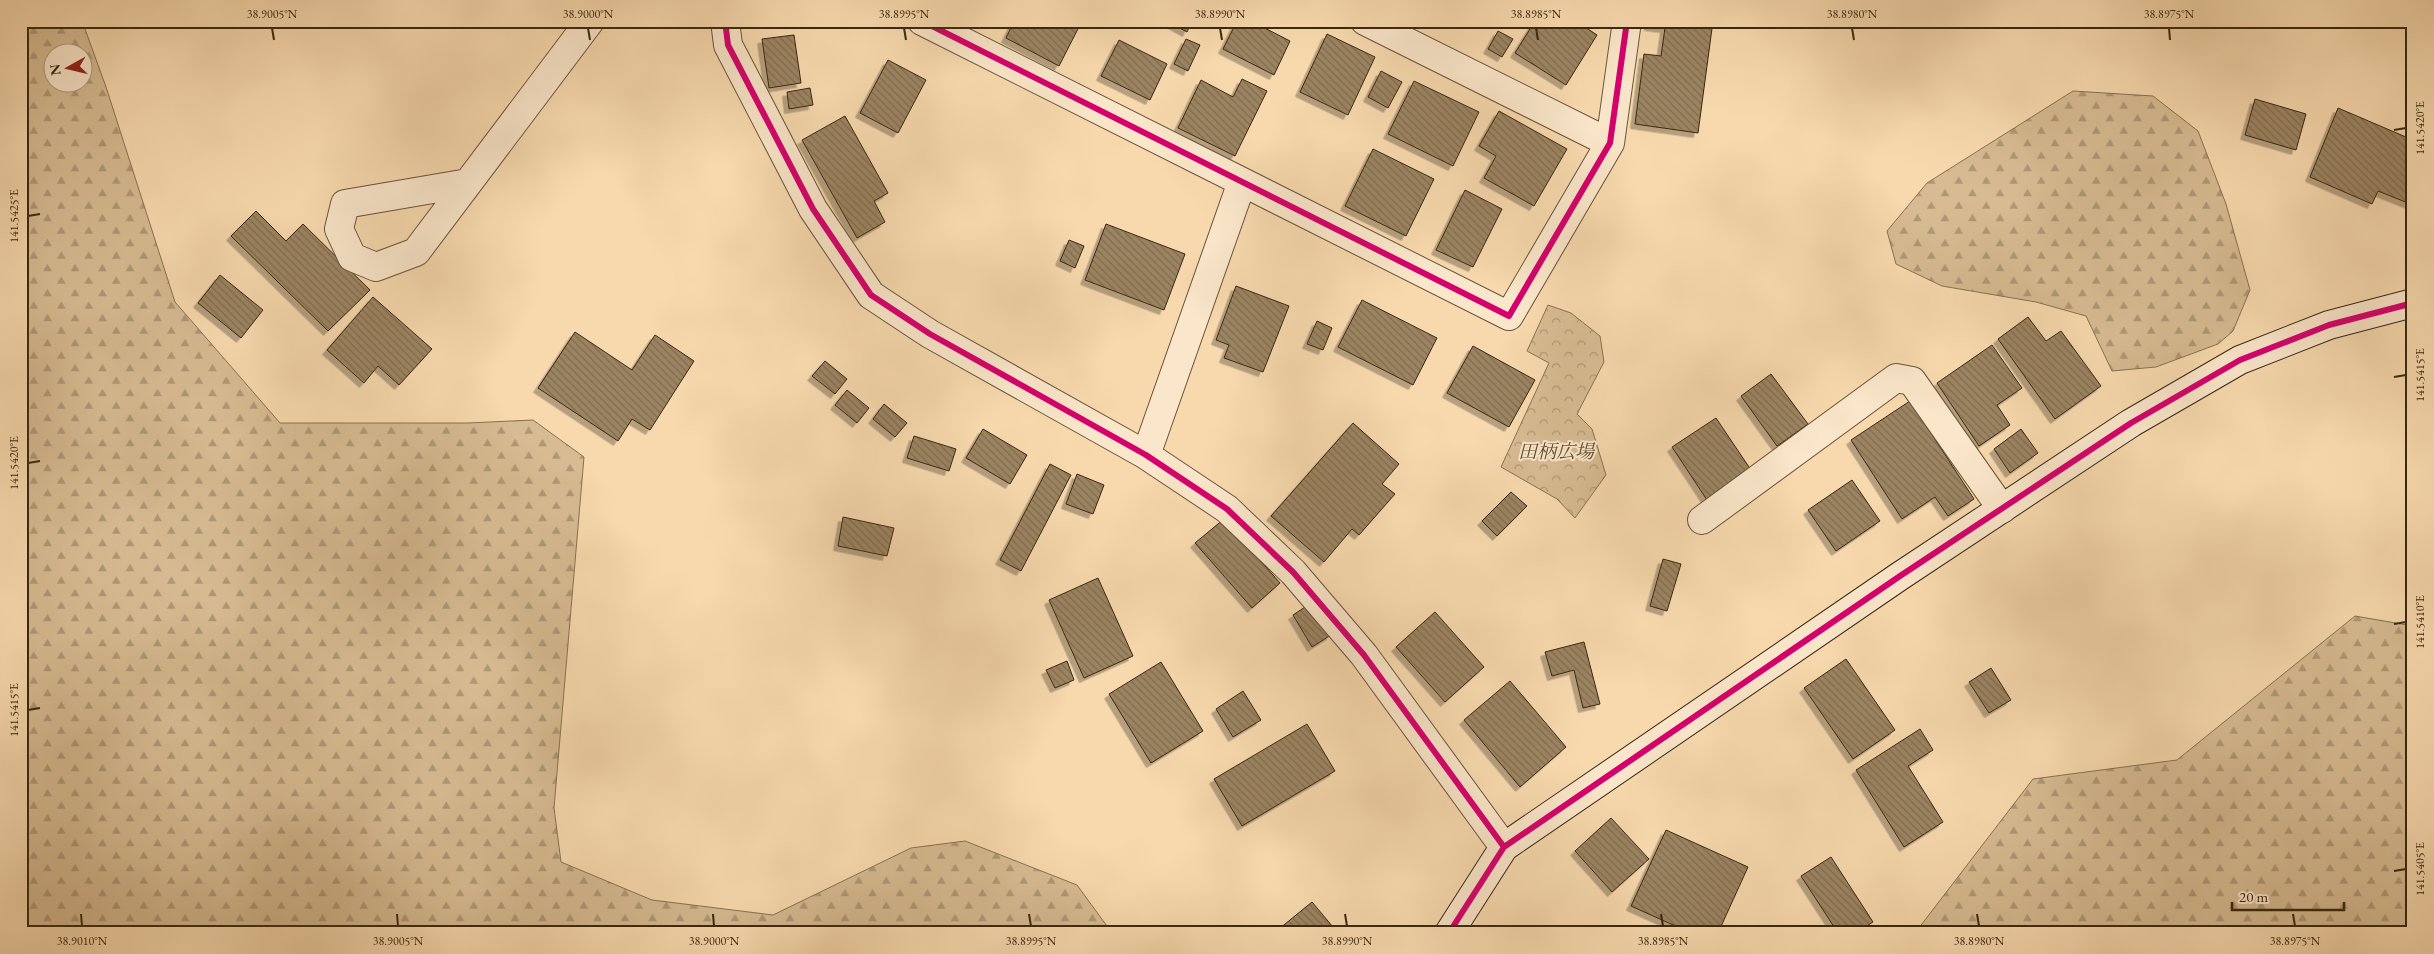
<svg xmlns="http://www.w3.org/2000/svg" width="2434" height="954" font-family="'EB Garamond','Noto Serif JP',serif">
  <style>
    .forest { fill: url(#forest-firs); stroke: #887251; fill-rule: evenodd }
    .park { fill: url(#park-crowns); stroke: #887251 }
    .building { fill: url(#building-back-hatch); stroke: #3a2810; filter: url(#shadow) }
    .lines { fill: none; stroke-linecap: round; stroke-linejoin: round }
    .street-casing { stroke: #695437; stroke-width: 30 }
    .secondary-casing { stroke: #3a2810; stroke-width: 30 }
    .street { stroke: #fae6ca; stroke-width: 28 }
    .secondary { stroke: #fae6ca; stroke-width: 28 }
    .cycleway-casing { stroke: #fae6ca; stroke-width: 9 }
    .cycleway { stroke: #d6006c; stroke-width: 6 }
    .ticks { fill: none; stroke: #3a2810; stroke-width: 2 }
    .labels { text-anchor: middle; stroke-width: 4; stroke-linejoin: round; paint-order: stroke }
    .park-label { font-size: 19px; font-style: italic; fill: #614d30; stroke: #fae6ca }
    .neatline { fill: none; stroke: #3a2810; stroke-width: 2 }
    .ticks-label { font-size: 12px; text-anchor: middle; fill: #3a2810 }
  </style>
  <defs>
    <pattern id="forest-firs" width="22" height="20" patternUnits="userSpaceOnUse" patternTransform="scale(1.25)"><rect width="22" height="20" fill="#d7bb92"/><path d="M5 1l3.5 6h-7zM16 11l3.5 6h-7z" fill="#af9876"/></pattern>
    <pattern id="park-crowns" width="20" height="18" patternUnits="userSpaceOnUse" patternTransform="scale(1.25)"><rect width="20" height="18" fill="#d7bb92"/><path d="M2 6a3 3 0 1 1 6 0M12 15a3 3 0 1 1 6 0" fill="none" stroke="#af9876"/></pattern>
    <pattern id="building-back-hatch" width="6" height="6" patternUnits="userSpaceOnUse" patternTransform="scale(1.25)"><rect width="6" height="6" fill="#9c8462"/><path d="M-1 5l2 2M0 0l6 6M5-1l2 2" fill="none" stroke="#806c4f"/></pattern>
    <filter id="shadow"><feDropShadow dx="-4.5" dy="4.5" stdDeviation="0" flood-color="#0004"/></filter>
  </defs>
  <rect width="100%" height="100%" fill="#f7d9ad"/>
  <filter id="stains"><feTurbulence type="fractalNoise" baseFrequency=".004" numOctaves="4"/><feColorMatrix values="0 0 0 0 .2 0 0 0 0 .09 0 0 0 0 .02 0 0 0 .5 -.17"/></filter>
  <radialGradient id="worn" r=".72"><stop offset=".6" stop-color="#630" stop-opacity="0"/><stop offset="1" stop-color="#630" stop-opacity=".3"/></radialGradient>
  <path class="forest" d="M21,21h54l10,8 21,58 69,215 105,121h188l65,-3 51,37 -30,351 7,54 91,38 121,15 138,-67 54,-7 112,44 35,48h-1091zM52,52h30v30h-30z
    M2073,91l80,5 45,35 28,73 24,86 -17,41 -15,13 -62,23 -44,4 -26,-55 -50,-14 -94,-16 -46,-22 -9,-33 40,-48z
    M2355,616l58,10v307h-498l118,-154 144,-19z"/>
  <path class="park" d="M1548,305l23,8 29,23 4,26 -27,52 15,15 14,46 -31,43 -18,-19 -56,-32 48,-104 -22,-12z"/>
  <path class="building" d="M1014,21h68l-23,45 -53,-28z
    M1167,21h25l-5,11z
    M1237,21h14l39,20 -16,34 -51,-26z
    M1535,21h41l21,14 -31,50 -51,-32z
    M1649,21h64l-15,112 -63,-9 9,-70 17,2 4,-28 -16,-2z
    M1498,31l15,8 -11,18 -14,-8z
    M1327,34l48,23 -27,58 -48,-23z
    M794,35l7,48 -32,5 -7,-49z
    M1186,39l14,6 -12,26 -14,-7z
    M1119,40l48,24 -17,36 -49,-24z
    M888,60l38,20 -28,53 -38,-20z
    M1381,71l21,11 -14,26 -20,-11z
    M1242,79l25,12 -32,65 -57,-28 23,-48 32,17z
    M1414,81l65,31 -26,54 -65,-32z
    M810,88l3,17 -24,4 -2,-17z
    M2255,99l51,15 -10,36 -51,-15z
    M2338,108l75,32v65l-35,-14 -6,13 -62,-27z
    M1499,111l68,38 -33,57 -50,-28 12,-22 -17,-10z
    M845,116l43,77 -14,8 11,21 -28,16 -55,-98z
    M1373,149l61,30 -28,57 -61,-30z
    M1465,190l37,19 -29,58 -37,-17z
    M256,211l30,30 17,-17 67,66 -42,41 -97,-95z
    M1106,224l79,30 -21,56 -79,-30z
    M1069,240l15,6 -9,22 -15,-7z
    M220,275l43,35 -22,28 -43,-35z
    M1236,286l53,20 -26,66 -39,-14 5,-13 -13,-5z
    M373,297l59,52 -33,36 -21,-19 -14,17 -37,-33z
    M1362,300l75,38 -24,47 -75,-38z
    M2028,317l18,24 15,-10 40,55 -46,33 -57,-80z
    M1317,321l15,7 -9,22 -16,-6z
    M575,332l57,38 23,-35 39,26 -44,69 -18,-11 -14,22 -80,-53z
    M1992,345l30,43 -25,17 13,20 -31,21 -42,-63z
    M1473,346l62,34 -26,47 -62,-34z
    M825,361l22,18 -12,15 -23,-18z
    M1771,374l37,50 -31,22 -36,-50z
    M847,390l22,18 -12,15 -22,-18z
    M1910,401l64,98 -26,17 -13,-19 -33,22 -51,-79z
    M884,404l23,19 -12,14 -22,-18z
    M1716,418l37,55 -44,30 -37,-56z
    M1353,423l46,41 -17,20 13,10 -36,41 -7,-6 -28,33 -53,-46z
    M983,429l44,26 -17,29 -44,-26z
    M2021,429l17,24 -28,20 -16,-24z
    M914,436l42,13 -7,22 -42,-13z
    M1050,464l21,11 -50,96 -21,-11z
    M1077,474l27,11 -11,29 -27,-10z
    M1852,480l28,41 -44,30 -28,-41z
    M1511,492l16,14 -30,30 -15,-15z
    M843,517l51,11 -7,28 -49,-10z
    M1224,519l56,64 -28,25 -57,-65z
    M1663,559l18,5 -14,47 -17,-5z
    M1098,578l35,78 -49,22 -35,-78z
    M1311,603l20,32 -19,12 -19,-32z
    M1435,612l49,55 -39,35 -49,-55z
    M1584,642l16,62 -17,4 -9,-38 -22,6 -7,-24z
    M1846,659l49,71 -42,29 -49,-71z
    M1067,661l7,19 -19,8 -9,-18z
    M1161,662l42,69 -52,32 -42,-69z
    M1991,668l20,32 -22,13 -20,-31z
    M1510,681l56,66 -46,40 -56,-67z
    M1243,691l18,29 -28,17 -17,-28z
    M1307,724l28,47 -93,55 -28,-47z
    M1920,729l13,21 -25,16 35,56 -39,25 -48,-77z
    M1611,818l38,41 -37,33 -37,-41z
    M1666,830l82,37 -30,66h-27l-60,-27z
    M1831,857l42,65 -17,11h-18l-37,-57z
    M1312,902l26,31h-64z"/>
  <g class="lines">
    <defs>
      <path id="street" d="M725,21l3,24 85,164 58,86 59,39 216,121 81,54 66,63 71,83 140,192
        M922,21l587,295 101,-173 17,-122
        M1365,21l245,122
        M468,183l-123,21 -6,25 13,28 24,10 40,-15 174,-231
        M1146,455l96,-273
        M1702,520l194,-142 16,3 90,128"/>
      <path id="secondary" d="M1449,933l55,-86 396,-271 231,-153 109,-63 89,-35 84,-22"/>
    </defs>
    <use href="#street" class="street-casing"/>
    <use href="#secondary" class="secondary-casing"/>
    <use href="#street" class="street"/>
    <use href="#secondary" class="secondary"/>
    <defs>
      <path id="cycleway" d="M725,21l3,24 85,164 58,86 59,39 216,121 81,54 66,63 71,83 140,192
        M922,21l587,295 101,-173 17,-122
        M1449,933l55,-86 396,-271 231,-153 109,-63 89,-35 84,-22"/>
    </defs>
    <use href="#cycleway" class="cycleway-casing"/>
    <use href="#cycleway" class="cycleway"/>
  </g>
  <path class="ticks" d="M272,28l2,12M588,28l2,12M904,28l2,12M1220,28l2,12M1536,28l2,12M1852,28l2,12M2169,28l1,12M2394,130l12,-2M28,216l12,-2M2394,377l12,-2M28,463l12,-2M2394,624l12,-2M28,710l12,-2M2394,871l12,-2M81,914l1,12M397,914l1,12M713,914l1,12M1029,914l2,12M1345,914l2,12M1661,914l2,12M1977,914l2,12M2293,914l2,12"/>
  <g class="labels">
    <g class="park-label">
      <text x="1556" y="458">田柄広場</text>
    </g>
  </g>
  <rect width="2434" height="954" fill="none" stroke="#f7d9ad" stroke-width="55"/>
  <g transform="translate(68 68) rotate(262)"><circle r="24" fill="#fae6ca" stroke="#ad9a80"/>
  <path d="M0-4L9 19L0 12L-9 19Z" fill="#8f2418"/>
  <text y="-8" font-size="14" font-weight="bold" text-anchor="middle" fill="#3a2810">N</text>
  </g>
  <path d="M2232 902v8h112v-8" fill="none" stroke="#3a2810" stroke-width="2.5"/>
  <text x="2239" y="902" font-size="15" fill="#3a2810" stroke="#fae6ca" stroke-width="4" paint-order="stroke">20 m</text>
  <rect x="28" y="28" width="2378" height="898" class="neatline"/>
  <g class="ticks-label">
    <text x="272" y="18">38.9005°N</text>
    <text x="588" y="18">38.9000°N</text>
    <text x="904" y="18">38.8995°N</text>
    <text x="1220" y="18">38.8990°N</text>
    <text x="1536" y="18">38.8985°N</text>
    <text x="1852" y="18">38.8980°N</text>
    <text x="2169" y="18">38.8975°N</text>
    <text transform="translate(2420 128) rotate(-90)" y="4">141.5420°E</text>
    <text transform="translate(14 216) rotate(-90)" y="4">141.5425°E</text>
    <text transform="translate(2420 375) rotate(-90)" y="4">141.5415°E</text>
    <text transform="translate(14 463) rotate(-90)" y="4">141.5420°E</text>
    <text transform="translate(2420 622) rotate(-90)" y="4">141.5410°E</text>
    <text transform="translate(14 710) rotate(-90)" y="4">141.5415°E</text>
    <text transform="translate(2420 869) rotate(-90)" y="4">141.5405°E</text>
    <text x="82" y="945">38.9010°N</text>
    <text x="398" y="945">38.9005°N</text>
    <text x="714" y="945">38.9000°N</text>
    <text x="1031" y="945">38.8995°N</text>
    <text x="1347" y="945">38.8990°N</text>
    <text x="1663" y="945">38.8985°N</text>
    <text x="1979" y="945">38.8980°N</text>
    <text x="2295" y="945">38.8975°N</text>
  </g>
  <rect width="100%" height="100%" filter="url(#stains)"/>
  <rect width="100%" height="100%" fill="url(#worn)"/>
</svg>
